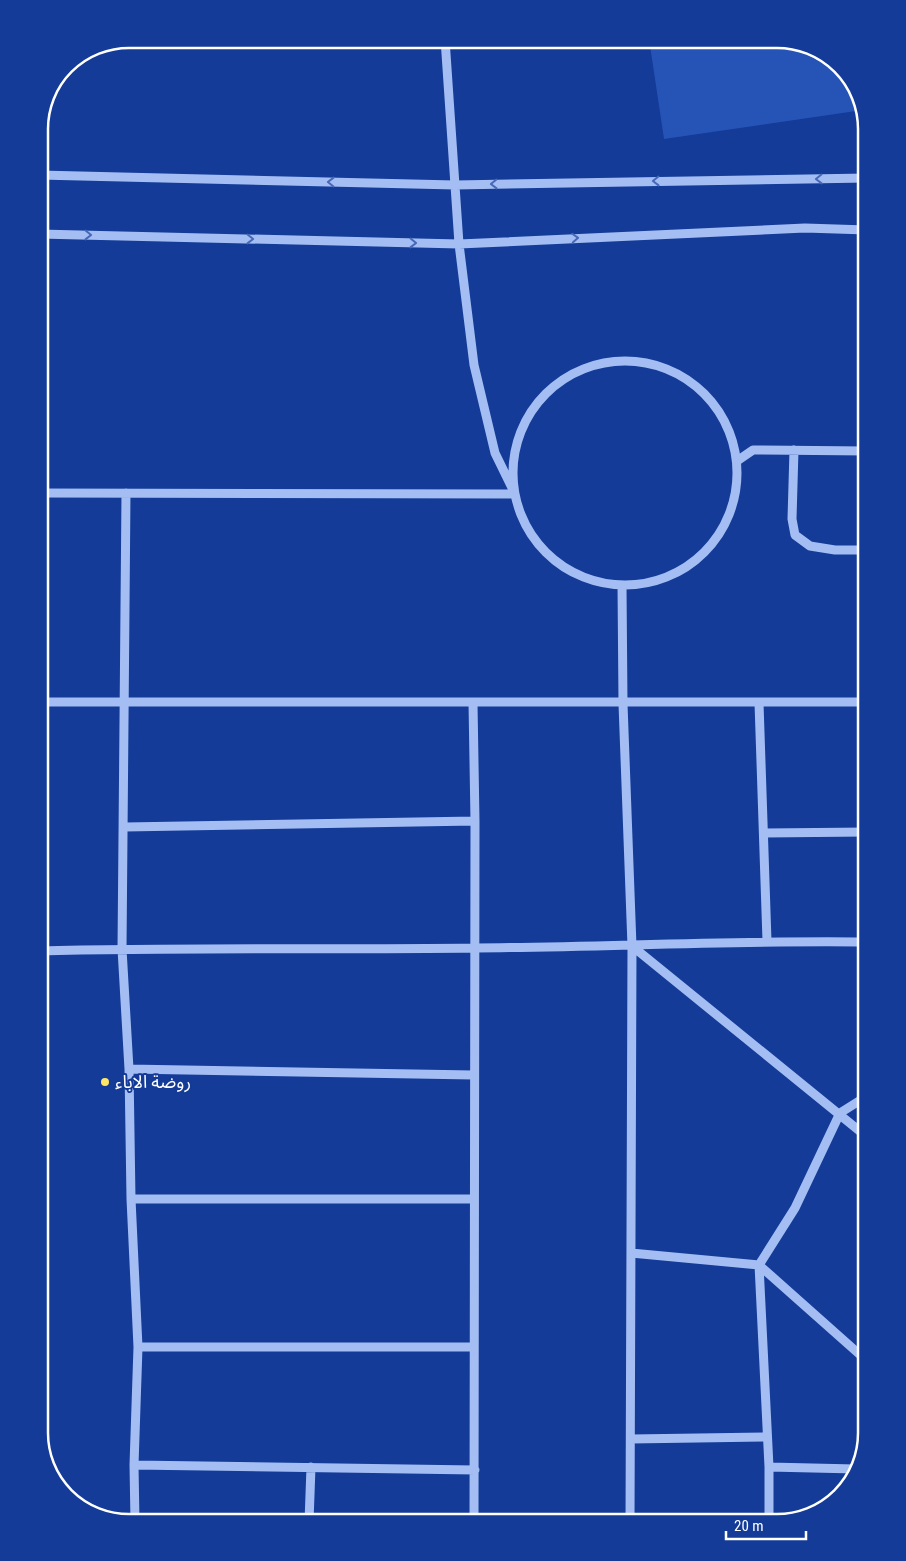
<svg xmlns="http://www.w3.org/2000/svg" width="906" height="1561" font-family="'Roboto Condensed','Noto Sans Arabic',sans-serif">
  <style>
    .green { fill: #2654b6 }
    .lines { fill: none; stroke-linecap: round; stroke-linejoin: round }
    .minor { stroke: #a4bdf3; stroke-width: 9 }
    .oneway { stroke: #4668b7 }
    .poi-dot { fill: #ffe766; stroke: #133b97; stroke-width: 2 }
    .labels { text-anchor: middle; stroke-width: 4; stroke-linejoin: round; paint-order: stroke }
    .poi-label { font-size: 18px; fill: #fff; stroke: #133b97; text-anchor: start }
    .rim { fill: none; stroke: #fff; stroke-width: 2.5 }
  </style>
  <rect width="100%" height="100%" fill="#133b97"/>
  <path class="green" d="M649,39h135l44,15 30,35 5,21 -199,29z"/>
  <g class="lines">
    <path class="minor" d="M39,175l416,10 412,-7
      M39,234l420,10 346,-16 62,2
      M513 473a112 112 0 1 1 224 0a112 112 0 1 1-224 0Z
      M794,450l-2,69 3,16 15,11 25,4h32
      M737,461l16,-11 114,1
      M39,493l476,1 -20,-41 -21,-88 -15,-121 -14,-205
      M126,493l-4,456 7,120 2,130 7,148 -4,118 1,57
      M622,585l1,119 9,242 235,191
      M39,702h828
      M473,703l2,118 -1,701
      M759,703l8,238
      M125,827l350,-6
      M765,833l102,-1
      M39,951c146,-4 291,-1 437,-3 130,-1 261,-8 391,-6
      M129,1069l344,6
      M131,1199h343
      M631,1253l128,12 108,96
      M138,1347h336
      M631,1439l136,-2
      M134,1465l341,5
      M769,1467l87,2
      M309,1522l2,-55
      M630,1522l2,-576
      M769,1522v-55l-10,-202 36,-57 45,-95 27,-17"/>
  </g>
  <defs><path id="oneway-chevron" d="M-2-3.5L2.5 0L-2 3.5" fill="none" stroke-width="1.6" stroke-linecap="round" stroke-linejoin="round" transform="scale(1.25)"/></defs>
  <g class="oneway">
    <use href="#oneway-chevron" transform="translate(819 179) rotate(179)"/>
    <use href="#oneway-chevron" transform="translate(656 181) rotate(179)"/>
    <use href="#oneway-chevron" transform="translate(331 182) rotate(-179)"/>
    <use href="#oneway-chevron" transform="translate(494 184) rotate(179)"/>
    <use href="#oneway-chevron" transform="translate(88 235) rotate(1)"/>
    <use href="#oneway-chevron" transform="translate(575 238) rotate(-3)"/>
    <use href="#oneway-chevron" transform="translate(250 239) rotate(1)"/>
    <use href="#oneway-chevron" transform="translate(413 243) rotate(1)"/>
  </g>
  <circle class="poi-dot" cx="105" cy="1082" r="5"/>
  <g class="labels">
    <g class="poi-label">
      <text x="115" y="1088">روضة الاباء</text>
    </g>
  </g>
  <path d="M0 0H906V1561H0ZM129 48H777A81 81 0 0 1 858 129V1433A81 81 0 0 1 777 1514H129A81 81 0 0 1 48 1433V129A81 81 0 0 1 129 48Z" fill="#133b97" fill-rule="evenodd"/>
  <path class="rim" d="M129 48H777A81 81 0 0 1 858 129V1433A81 81 0 0 1 777 1514H129A81 81 0 0 1 48 1433V129A81 81 0 0 1 129 48Z"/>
  <path d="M726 1531v8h80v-8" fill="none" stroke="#ffffff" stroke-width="2.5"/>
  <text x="734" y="1531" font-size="15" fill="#ffffff" stroke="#133b97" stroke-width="4" paint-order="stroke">20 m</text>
</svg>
